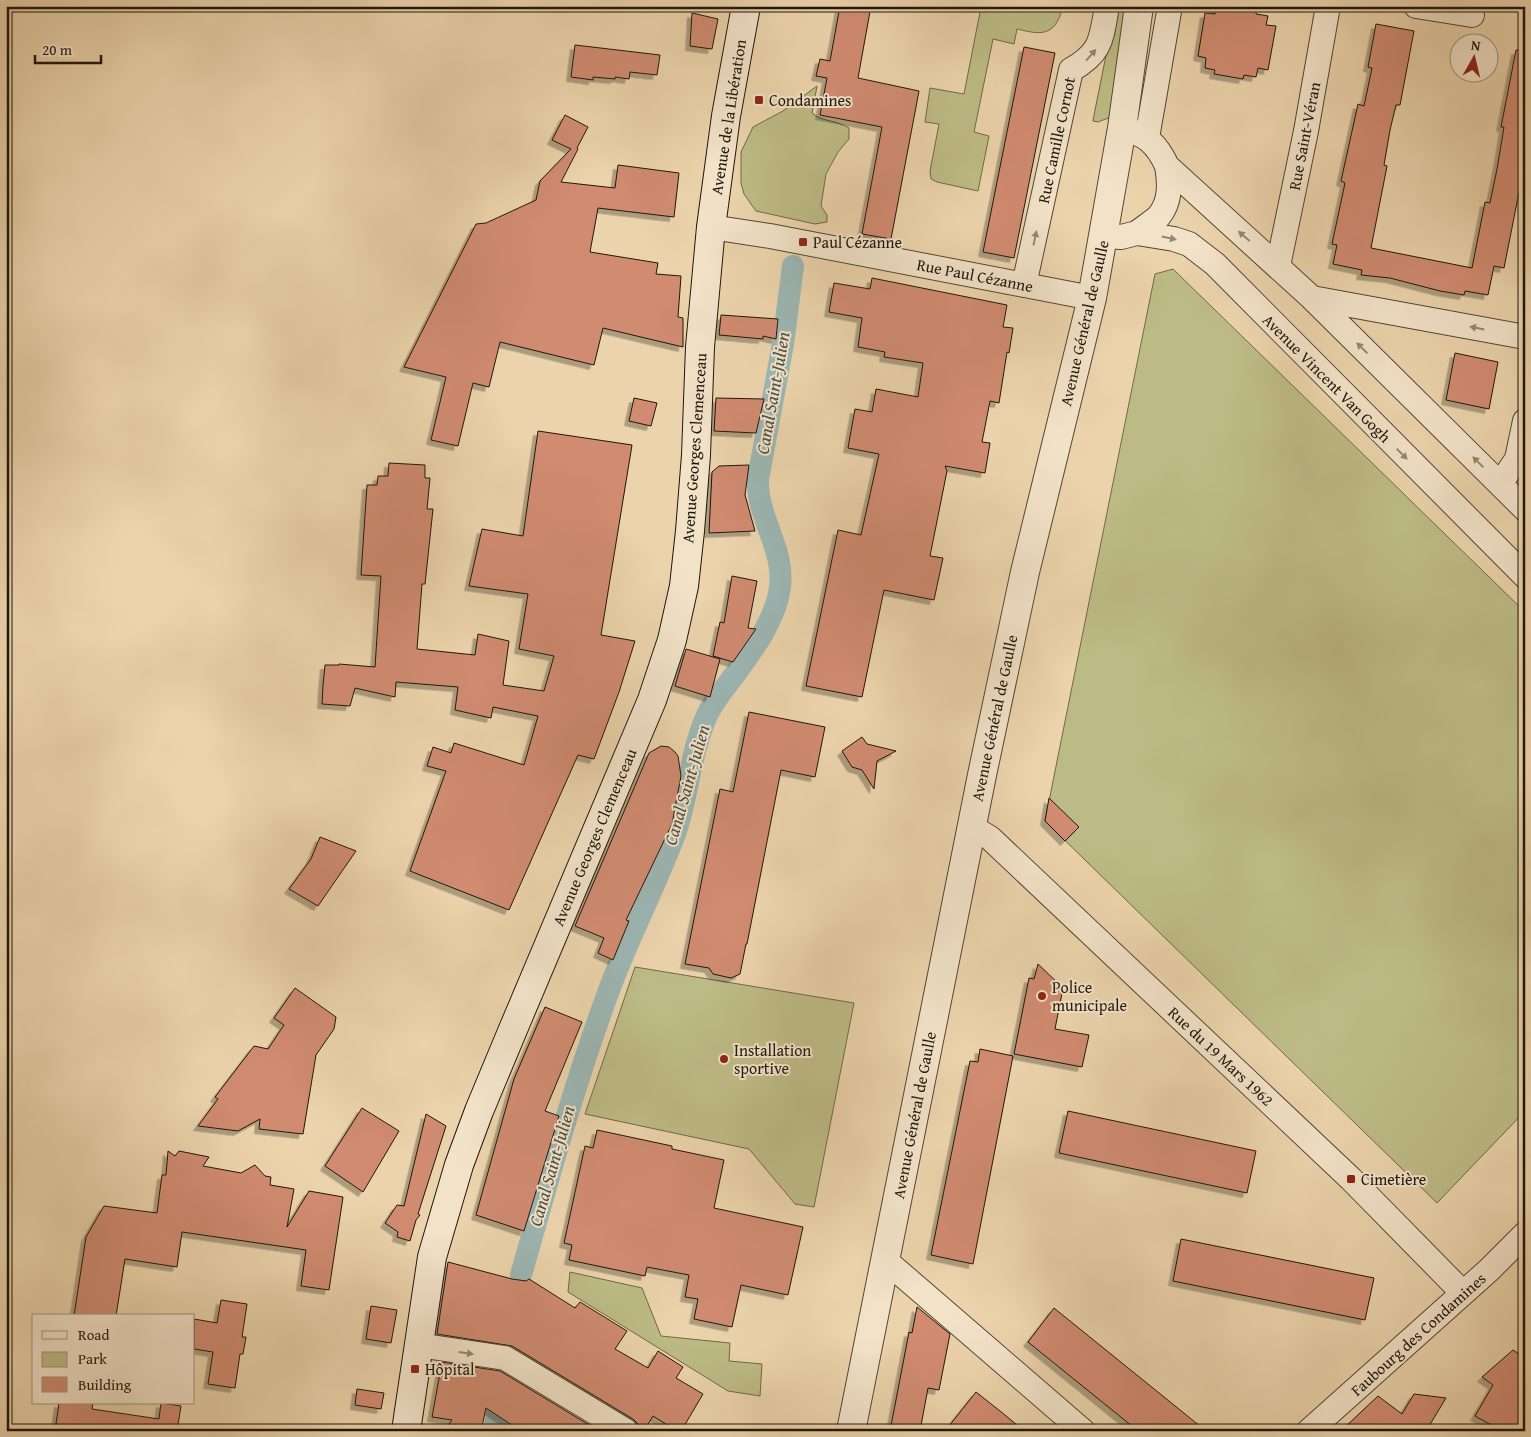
<svg xmlns="http://www.w3.org/2000/svg" width="1531" height="1437" font-family="'Gentium Book Plus',serif">
  <style>
    .green { fill: #bdbb85; stroke: #6e6948 }
    .lines { fill: none; stroke-linecap: round; stroke-linejoin: round }
    .canal { stroke: #9cb6b3; stroke-width: 22 }
    .building { fill: #d08b71; stroke: #20170c; filter: url(#shadow) }
    .minor-casing { stroke: #534634; stroke-width: 26 }
    .tertiary-casing { stroke: #534634; stroke-width: 30 }
    .secondary-casing { stroke: #20170c; stroke-width: 30 }
    .minor { stroke: #f2e2c8; stroke-width: 24 }
    .tertiary { stroke: #f2e2c8; stroke-width: 28 }
    .secondary { stroke: #f2e2c8; stroke-width: 28 }
    .oneway { fill: #948773 }
    .poi-dot { fill: #8f2418; stroke: #f2e2c8; stroke-width: 2 }
    .labels { text-anchor: middle; stroke-width: 4; stroke-linejoin: round; paint-order: stroke }
    .poi-label { font-size: 16px; fill: #20170c; stroke: #f2e2c8; text-anchor: start }
    .street-label { font-size: 16px; fill: #20170c; stroke: #f2e2c8 }
    .water-label { font-size: 18px; font-style: italic; fill: #4b4f46; stroke: #f2e2c8 }
  </style>
  <defs>
    <filter id="shadow"><feDropShadow dx="-4.5" dy="4.5" stdDeviation="0" flood-color="#0004"/></filter>
  </defs>
  <rect width="100%" height="100%" fill="#ebd3ab"/>
  <filter id="stains"><feTurbulence type="fractalNoise" baseFrequency=".004" numOctaves="4"/><feColorMatrix values="0 0 0 0 .2 0 0 0 0 .09 0 0 0 0 .02 0 0 0 .5 -.17"/></filter>
  <radialGradient id="worn" r=".72"><stop offset=".6" stop-color="#630" stop-opacity="0"/><stop offset="1" stop-color="#630" stop-opacity=".3"/></radialGradient>
  <path class="green" d="M947,6h114c1,6 -1,11 -4,16 -9,16 -26,10 -40,7l-3,15 -21,-5 -19,93 15,4 -11,55 -41,-9 -6,-3 -1,-8 9,-47 -14,-2 5,-34 34,6 16,-82z
    M1116,6h12l-17,111 -13,5 -5,-1 1,-6z
    M817,86l-5,27c10,9 25,7 37,15v11l-11,13 -12,22 -5,32 6,9v7l-12,2 -59,-13 -12,-17 -3,-11v-31l12,-25 30,-16z
    M1173,269l352,343v499l-88,92 -392,-382 110,-547z
    M635,967l219,36 -40,204 -19,-3 -46,-55 -164,-35z
    M570,1272l72,16 19,48 69,7 -1,18 33,3 -2,32 -32,-5 -160,-99z"/>
  <g class="lines">
    <path class="canal" d="M521,1275c27,-95 53,-190 87,-282 19,-52 45,-102 65,-154 15,-38 16,-81 32,-119 6,-16 18,-30 28,-43 19,-26 43,-57 47,-90 5,-38 -24,-71 -22,-108l25,-135 10,-78
      M494,1431l5,-29"/>
  </g>
  <path class="building" d="M840,6h31l-13,72 61,13 -28,148 -29,-5 20,-107 -62,-12 7,-37 -11,-2 4,-17 10,2z
    M1217,6h25l15,3 -1,5 12,2 -2,9 10,1 -8,44 -10,-2 -2,9 -12,-2 -1,4 -29,-5 1,-4 -10,-2 1,-10 -8,-2 7,-43 10,1z
    M692,13l26,6 -6,30 -22,-3z
    M1376,24l38,7 -14,74h-4l-6,25 -6,35 3,1 -16,82 101,20 13,-66 5,1 7,-34 7,-42h-3l15,-77h9v112l-21,106 -10,-2 -6,29 -23,-4 -1,4 -24,-4 -50,-13 -29,-3 1,-5 -29,-6 4,-19 -5,-1 13,-61 -4,-2 17,-77 6,2 8,-38 -4,-1z
    M575,45l85,10 -3,20 -27,-3 -1,7 -14,-2v2l-22,-2v3l-22,-3z
    M1024,47l31,6 -41,205 -31,-6z
    M565,115l23,12 -11,21 1,1 -17,33 54,6 3,-23 61,8 -5,44 -76,-9 -8,44 68,11 -2,11 25,2 -3,41 5,1v29l-80,-19 -9,37 -94,-23 -11,45 -16,-4 -15,63 -27,-6 15,-63 -42,-10 72,-143 10,-1 50,-23 4,-19 31,-32 -19,-9z
    M872,278l135,27 -4,22 10,1 -4,25 -2,-1 -8,51 -9,-2 -8,41 8,1 -5,30 -40,-7 2,5 -17,85 13,2 -9,42 -50,-10 -22,107 -56,-11 32,-156 23,5 18,-81 -31,-6 7,-39 17,3 4,-23 42,8 5,-34 -39,-6 1,-5 -27,-5 4,-29 -33,-6 5,-29 36,6z
    M721,315l57,4 -2,20 -13,-3v3l-44,-4z
    M1455,353l43,9 -9,47 -43,-9z
    M634,398l23,5 -6,23 -22,-5z
    M716,398l48,1 -8,34 -42,-2z
    M538,431l94,14 -31,190 34,6 -16,51 -25,67 -16,-4 -69,155 -99,-39 36,-100 -19,-5 6,-19 18,6 3,-10 70,22 14,-49 -45,-9 -2,11 -36,-8 3,-23 -62,-5 -1,15 -40,-9 -5,18 -28,-2 1,-19 2,-20h14v-1l36,3 6,-91 -20,-1 6,-90h10l1,-9h10l1,-13 36,2v13h5l-3,31h6l-8,75h-3l-5,65 58,6 3,-21 31,7 -6,44 41,6 10,-35 -35,-7 9,-55 -59,-8 13,-57 41,7z
    M749,465l-4,30 10,36 -46,2 3,-61 7,-6z
    M732,576l25,5 -9,47 8,1 -23,33 -20,-6 7,-34 4,1z
    M686,649l34,10 -10,38 -35,-11z
    M749,712l76,15 -10,50 -34,-7 -34,174h-1l-6,30 -9,4 -18,-4 -4,-6 -24,-4 35,-175 13,3z
    M862,737l5,7 29,7 -19,10 -3,28 -12,-19 -10,-3 -10,-16z
    M661,746l8,1 6,5 3,4 3,20 -9,48 -46,96 3,1 -16,39 -15,-7 6,-15 -29,-12 74,-173z
    M1049,798l30,29 -14,14 -20,-20z
    M320,837l36,14 -38,55 -29,-17 22,-30z
    M1038,964l25,24 -8,41 34,6 -7,32 -68,-13 15,-76 5,1z
    M295,988l41,29 -2,12 -18,26 -13,79 -44,-5 1,-10 -22,12 -40,-5 20,-27 -3,-2 39,-51 14,3 16,-24 -10,-7z
    M545,1007l37,15 -37,89 14,5 -35,115 -48,-16 38,-136z
    M980,1049l33,7 -40,208 -42,-9 39,-194 8,1z
    M362,1108l37,23 -36,61 -38,-26z
    M1068,1111l188,40 -9,42 -188,-40z
    M426,1114l20,12 -28,88 2,1 -4,5 -6,21 -13,-4 1,-5 -13,-9 12,-18 7,1z
    M597,1130l75,16v3l52,11 -10,48 89,19 -15,68 -47,-10 -9,42 -38,-8 4,-20 -13,-2 4,-22 -42,-8 -2,9 -76,-16 3,-15 -8,-2 21,-97 8,2z
    M168,1151l7,5 4,-5 30,6 -6,9 38,7 14,-8 10,11 6,1 -1,8 24,4 -7,38 22,-36 34,6 -14,93 -28,-4 5,-36 -124,-18 -5,35 -52,-8 -9,57h-42l12,-79 18,-31 53,7 5,-38h4z
    M1181,1239l193,39 -9,42 -192,-39z
    M448,1262l64,17 14,2 3,-2 46,29 5,-6 47,29 -12,18 33,19 10,-17 25,16 -7,11 27,16 -20,34 -3,-2 -3,5 -24,-15 -9,15h-4l-2,-7 -5,-5 -121,-73 -75,-12z
    M221,1300l26,4 -5,33h4l-3,17h-3l-5,34 -27,-4 5,-32 -19,-3v-30l23,4z
    M371,1306l26,4 -6,33 -25,-4z
    M917,1307l33,27 -11,56 -11,-2 -8,43h-30l19,-99 3,1z
    M1054,1308l152,123h-68l-110,-89z
    M1513,1350l12,8v73h-23l-27,-15 18,-31 -11,-8z
    M442,1362l58,9 99,60h-78l-35,-23 -5,23h-37l8,-11 -20,-3z
    M357,1389l27,4 -3,16 -26,-4z
    M976,1392l29,23 19,16h-79z
    M1414,1394l32,4 -20,33h-85l37,-35 24,18z
    M59,1403h34l-1,6 67,10 2,-16 20,3 -4,25h-122z"/>
  <g class="lines">
    <defs>
      <path id="minor" d="M1416,6l56,9
        M1122,128c24,6 35,16 45,38l145,132 213,211
        M1147,138l23,-132
        M711,227l59,9 322,62
        M1137,233c6,-5 16,-11 22,-17 12,-15 11,-33 8,-50
        M1104,236l17,1 16,-4 37,6 15,5 26,20 310,312
        M1278,266l28,-135 22,-125
        M1024,285l47,-215c31,-18 30,-30 36,-64
        M1312,298l213,39
        M1500,484l17,-25 8,-38
        M972,827l18,11 361,341 112,114
        M885,1260l198,171
        M418,1345l87,13 121,73
        M1309,1431l180,-161 36,-36"/>
      <path id="tertiary" d="M851,1431l131,-656 43,-203 67,-274 30,-170 17,-122"/>
      <path id="secondary" d="M406,1431l26,-174 27,-92 20,-54 35,-84 138,-327 20,-60 12,-54 6,-55 6,-76 4,-108 11,-120 15,-111 20,-110"/>
    </defs>
    <use href="#minor" class="minor-casing"/>
    <use href="#tertiary" class="tertiary-casing"/>
    <use href="#secondary" class="secondary-casing"/>
    <use href="#minor" class="minor"/>
    <use href="#tertiary" class="tertiary"/>
    <use href="#secondary" class="secondary"/>
  </g>
  <defs><path id="oneway-solid" d="M-6-.8H1V-3.2L6.5 0L1 3.2V.8H-6Z" transform="scale(1.25)"/></defs>
  <g class="oneway">
    <use href="#oneway-solid" transform="translate(1091 55) rotate(-49)"/>
    <use href="#oneway-solid" transform="translate(1244 236) rotate(-139)"/>
    <use href="#oneway-solid" transform="translate(1035 238) rotate(-78)"/>
    <use href="#oneway-solid" transform="translate(1169 238) rotate(12)"/>
    <use href="#oneway-solid" transform="translate(1477 328) rotate(-169)"/>
    <use href="#oneway-solid" transform="translate(1362 348) rotate(-135)"/>
    <use href="#oneway-solid" transform="translate(1402 454) rotate(45)"/>
    <use href="#oneway-solid" transform="translate(1478 462) rotate(-135)"/>
    <use href="#oneway-solid" transform="translate(466 1353) rotate(8)"/>
  </g>
  <g class="poi-dot">
    <rect x="754" y="95" width="10" height="10" rx="2.5"/>
    <rect x="798" y="237" width="10" height="10" rx="2.5"/>
    <circle cx="1042" cy="996" r="5"/>
    <circle cx="724" cy="1059" r="5"/>
    <rect x="1346" y="1174" width="10" height="10" rx="2.5"/>
    <rect x="410" y="1364" width="10" height="10" rx="2.5"/>
  </g>
  <g class="labels">
    <g class="poi-label">
      <text x="769" y="106">Condamines</text>
      <text x="813" y="248">Paul Cézanne</text>
      <text x="1052" y="993">Police<tspan x="1052" dy="18">municipale</tspan></text>
      <text x="734" y="1056">Installation<tspan x="734" dy="18">sportive</tspan></text>
      <text x="1361" y="1185">Cimetière</text>
      <text x="425" y="1375">Hôpital</text>
    </g>
    <g class="street-label">
      <text transform="translate(728 117) rotate(-81)" y="6">Avenue de la Libération</text>
      <text transform="translate(1304 136) rotate(-79)" y="6">Rue Saint-Véran</text>
      <text transform="translate(1056 140) rotate(-78)" y="6">Rue Camille Cornot</text>
      <text transform="translate(975 275) rotate(11)" y="6">Rue Paul Cézanne</text>
      <text transform="translate(1084 323) rotate(-77)" y="6">Avenue Général de Gaulle</text>
      <text transform="translate(1327 378) rotate(45)" y="6">Avenue Vincent Van Gogh</text>
      <text transform="translate(694 448) rotate(-86)" y="6">Avenue Georges Clemenceau</text>
      <text transform="translate(994 718) rotate(-78)" y="6">Avenue Général de Gaulle</text>
      <text transform="translate(594 837) rotate(-67)" y="6">Avenue Georges Clemenceau</text>
      <text transform="translate(1221 1056) rotate(43)" y="6">Rue du 19 Mars 1962</text>
      <text transform="translate(914 1115) rotate(-79)" y="6">Avenue Général de Gaulle</text>
      <text transform="translate(1418 1334) rotate(-42)" y="6">Faubourg des Condamines</text>
    </g>
    <g class="water-label">
      <text transform="translate(773 393) rotate(-80)" y="6">Canal Saint-Julien</text>
      <text transform="translate(687 785) rotate(-74)" y="6">Canal Saint-Julien</text>
      <text transform="translate(552 1166) rotate(-74)" y="6">Canal Saint-Julien</text>
    </g>
  </g>
  <rect width="1531" height="1437" fill="none" stroke="#ebd3ab" stroke-width="25"/>
  <rect x="8" y="8" width="1516" height="1422" fill="none" stroke="#20170c" stroke-width="2.5"/>
  <rect x="12" y="12" width="1506" height="1412" fill="none" stroke="#20170c"/>
  <rect x="32" y="1314" width="162" height="90" fill="#f2e2c8" stroke="#9e917d"/>
  <rect x="42" y="1331" width="25" height="8" fill="#f2e2c8" stroke="#9e917d"/>
  <text x="78" y="1340" font-size="15" fill="#20170c">Road</text>
  <rect x="42" y="1352" width="25" height="15" fill="#bdbb85" stroke="#9e917d"/>
  <text x="78" y="1364" font-size="15" fill="#20170c">Park</text>
  <rect x="42" y="1377" width="25" height="15" fill="#d08b71" stroke="#9e917d"/>
  <text x="78" y="1390" font-size="15" fill="#20170c">Building</text>
  <g transform="translate(1474 58) rotate(8)"><circle r="24" fill="#f2e2c8" stroke="#9e917d"/>
  <path d="M0-4L9 19L0 12L-9 19Z" fill="#8f2418"/>
  <text y="-8" font-size="14" font-weight="bold" text-anchor="middle" fill="#20170c">N</text>
  </g>
  <path d="M35 55v8h66v-8" fill="none" stroke="#20170c" stroke-width="2.5"/>
  <text x="42" y="55" font-size="15" fill="#20170c" stroke="#f2e2c8" stroke-width="4" paint-order="stroke">20 m</text>
  <rect width="100%" height="100%" filter="url(#stains)"/>
  <rect width="100%" height="100%" fill="url(#worn)"/>
</svg>
